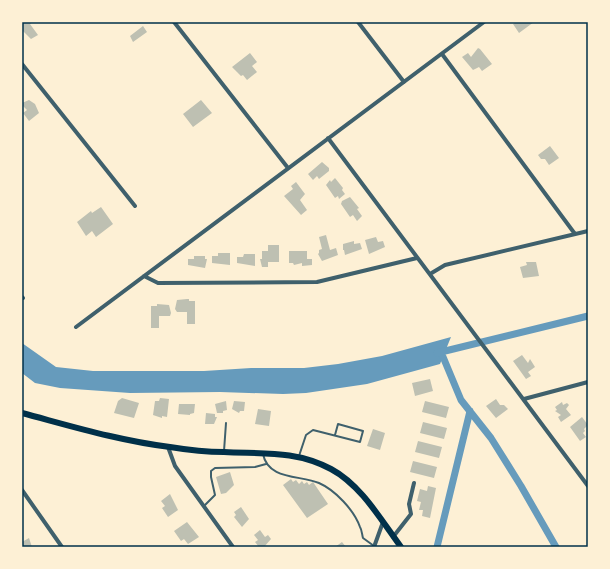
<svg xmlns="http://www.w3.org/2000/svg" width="610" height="569" font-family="Jost,sans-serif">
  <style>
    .water { fill: #669bbc }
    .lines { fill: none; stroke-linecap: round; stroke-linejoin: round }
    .canal { stroke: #669bbc; stroke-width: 7 }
    .building { fill: #bec0b2 }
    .service { stroke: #3f606c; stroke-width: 2 }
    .minor { stroke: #3f606c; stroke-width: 4 }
    .secondary { stroke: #003049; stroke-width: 6 }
    .neatline { fill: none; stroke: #003049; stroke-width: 1.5 }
  </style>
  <rect width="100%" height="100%" fill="#fdf0d5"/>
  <path class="water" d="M451,337l-11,27 -73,20 -61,9 -23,1 -63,-2 -90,1 -70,-5 -25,-5 -13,-10v-30l34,24 37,4h111l47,-3h53l34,-4 44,-8z"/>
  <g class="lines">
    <path class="canal" d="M441,352l20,48 30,38 30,48 35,61
      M437,353l151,-37
      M437,547l33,-136"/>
  </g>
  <path class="building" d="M22,22h11l-3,2 8,11 -7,4 -9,-9z
    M517,22h17l-15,11 -6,-9z
    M143,26l4,6 -14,10 -3,-6z
    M478,48l2,1 12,15 -10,7 -3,-4 -6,3 -11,-13 6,-4 3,4z
    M250,53l7,9 -5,4 5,6 -10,8 -4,-5 -2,1 -9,-9z
    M29,100l6,4 4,9 -10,8 -6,-8 4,-3 -4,-4 -1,-3z
    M201,100l11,13 -19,14 -10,-13z
    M550,146l9,12 -10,7 -4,-6h-4l-3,-4z
    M322,162l7,6v3l-10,8 -2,-3 -4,4 -5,-6z
    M335,178l8,10 -1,2 3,4 -6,5 -1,-3 -3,2 -9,-13 4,-5 1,2z
    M296,182l9,12 -5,6 7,10 -6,5 -17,-19 9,-7 -2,-3z
    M350,197l9,11 -2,1 5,7 -5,5 -4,-6 -3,2 -9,-13 1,-3z
    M101,207l12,17 -17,13 -4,-6 -6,5 -9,-14 14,-11 1,2z
    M326,235l4,15 6,-2 2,7 -16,6 -4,-7 1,-1v-3l3,-1 -3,-12z
    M376,237l2,5 5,-1 2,6 -16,7 -4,-14z
    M354,241v3l6,-1 2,6 -17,6 -1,-5h-1v-6z
    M268,245h11v17h-11v5h-6l-2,-8h2v-8h6z
    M289,251h18v8h5v6l-10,1v-3l-8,2 -1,-2h-4z
    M218,253h12v12l-18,-2v-7h6z
    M244,254h11v12l-18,-3v-6h6z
    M194,256h11v3h2l-2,9 -17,-3v-6h6z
    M526,262h10l3,14 -16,2 -3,-11 7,-2z
    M187,299h2v2h6v23h-8v-12h-10l-2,-3 2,-9z
    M157,304l12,1 2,8 -1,3h-11v12h-8v-22h6z
    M522,355l6,8 2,-4 5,8 -7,5 3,4 -5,3 -13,-18z
    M430,379l3,12 -18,5 -3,-13z
    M122,398l17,5 -5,15 -20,-5 4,-12z
    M160,398l9,1 -2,18 -5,-1v2l-9,-3 2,-14h4z
    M496,399l4,6h4l4,4 -12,9 -10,-12z
    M226,401l1,9 -4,1v2h-6l-2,-9z
    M234,401l11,1 -1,9h-4l-1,2 -7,-4z
    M425,401l24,6 -3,11 -24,-6z
    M562,402l1,3 4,-2 2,2 -3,4 5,6 -10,7 -3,-5 3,-2 -6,-4 2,-1 -2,-3z
    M179,404h16l-1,9 -4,1v1l-12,-1z
    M258,409l13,2 -2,15 -14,-2z
    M206,413l9,1v3h2l-3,7h-9z
    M582,417l6,8 -4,4 1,2 -2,2 3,4 -6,4 -10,-14z
    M423,422l24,6 -3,11 -24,-6z
    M373,429l12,4 -5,17 -13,-4z
    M418,441l24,6 -3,11 -24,-6z
    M413,461l24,6 -3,11 -24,-6z
    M230,472l4,13 -8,8 -5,1 -5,-17z
    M291,479l2,3 3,-2 3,4 3,-3 2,3 3,-2 2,3 4,-3 15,22 -21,14 -24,-33z
    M428,486l8,2 -6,30 -8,-2 1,-6h-4l2,-8 -4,-1 3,-12 7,2z
    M170,494l8,16 -10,7 -6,-9 3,-2 -4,-5z
    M241,507l8,12 -7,8 -8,-10 2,-2 -2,-3z
    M187,522l12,15 -11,7 -4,-5 -3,2 -7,-10z
    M260,530l5,7 3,-2 3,4 -7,8h-5l-4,-5 3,-2 -4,-5z
    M29,538l3,9h-9l-1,-5z
    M342,542l4,5h-11z"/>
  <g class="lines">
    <path class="service" d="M224,451l2,-28
      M263,454c5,26 37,21 56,29 16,7 35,27 41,44 2,3 2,8 3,11l11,8
      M299,456l7,-21 7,-5 47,12 3,-11 -25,-7 -3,11
      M204,506l11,-11 -4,-18v-6l4,-3 40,-1 11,-3"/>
    <path class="minor" d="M174,22l114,146
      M358,22l46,60
      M442,54l133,180
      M22,64l113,142
      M328,138l260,348
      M430,274l15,-9 143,-34
      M144,276l14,7 159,-1 100,-24
      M22,297l1,1
      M76,327l408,-305
      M524,399l64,-17
      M168,447l7,19 58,81
      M22,490l40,57
      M393,537l18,-23 -2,-10 5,-21
      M374,547l9,-25"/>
    <path class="secondary" d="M22,413c49,13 98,28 148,34 18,3 36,5 54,5 38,2 72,-2 107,17 30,16 50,51 70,78"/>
  </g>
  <rect width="610" height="569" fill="none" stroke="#fdf0d5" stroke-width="46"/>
  <rect x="23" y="23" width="564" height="523" class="neatline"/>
</svg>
